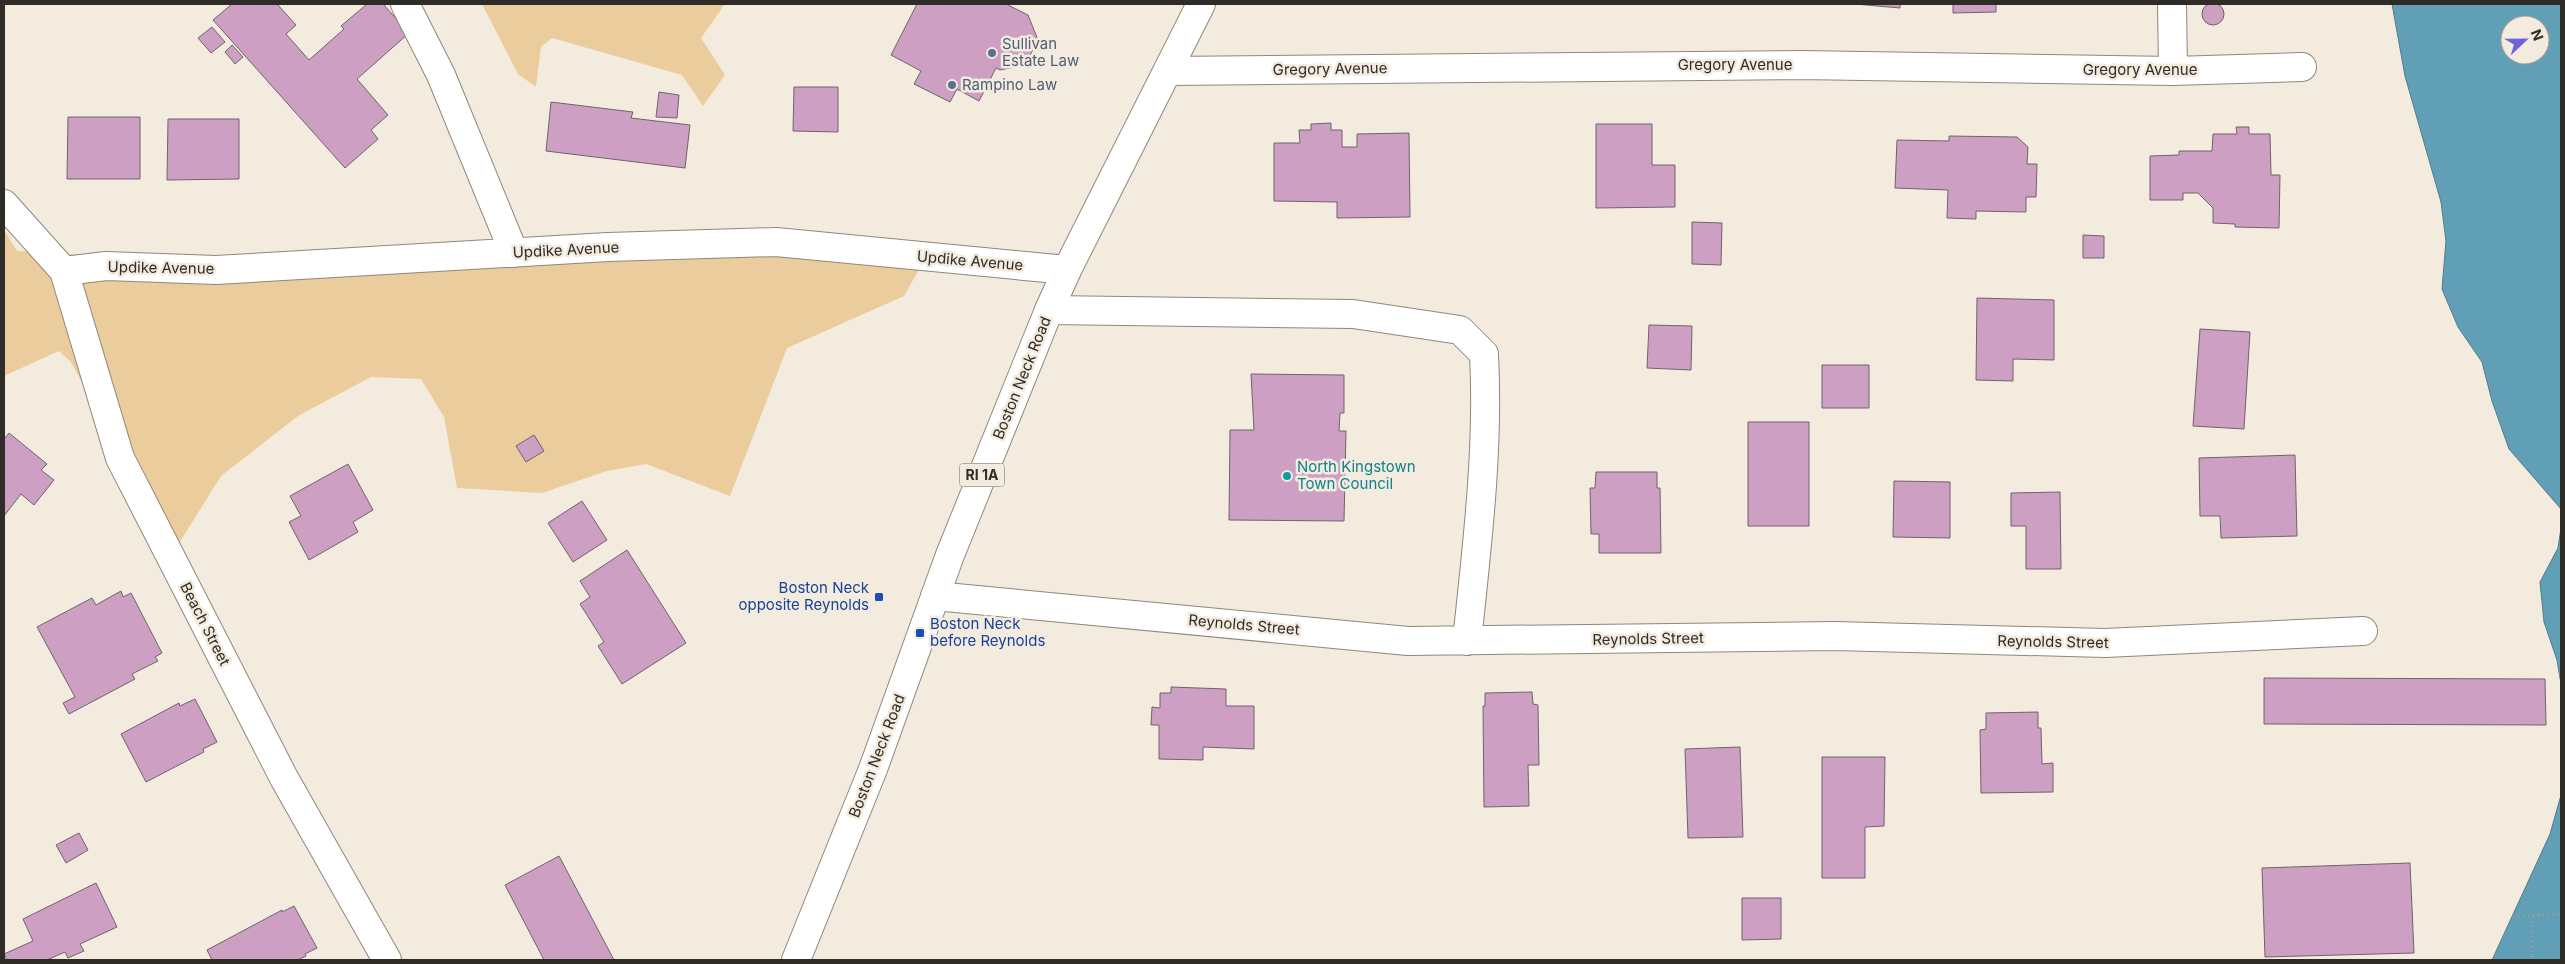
<svg xmlns="http://www.w3.org/2000/svg" width="2565" height="964" font-family="Inter,sans-serif">
  <style>
    .green { fill: #ebcc9c }
    .water { fill: #619fb6; stroke: #527c8b; fill-rule: evenodd }
    .building { fill: #cd9fc3; stroke: #6e636c }
    .lines { fill: none; stroke-linecap: round; stroke-linejoin: round }
    .minor-casing { stroke: #8f877c; stroke-width: 30 }
    .major-casing { stroke: #8f877c; stroke-width: 30 }
    .path { stroke: #a49d95; stroke-width: 3; stroke-dasharray: 1 4; stroke-linecap: butt }
    .minor { stroke: #fff; stroke-width: 28 }
    .major { stroke: #fff; stroke-width: 28 }
    .service-dot { fill: #5c6f8a; stroke: #f4ebdf; stroke-width: 2 }
    .culture-dot { fill: #0f9aa8; stroke: #f4ebdf; stroke-width: 2 }
    .transit-dot { fill: #1a4fb4; stroke: #f4ebdf; stroke-width: 2 }
    .labels { text-anchor: middle; stroke-width: 5; stroke-linejoin: round; paint-order: stroke }
    .shield { fill: #f4ebdf; stroke: #6a655f; stroke-width: 1 }
    .shield-label { font-size: 14px; font-weight: bold; fill: #2f2c28 }
    .service-label { font-size: 15px; fill: #4e5e75; stroke: #f4ebdf; text-anchor: start }
    .street-label { font-size: 15px; fill: #2f2c28; stroke: #f4ebdf }
    .culture-label { font-size: 15px; fill: #0d838f; stroke: #f4ebdf; text-anchor: start }
    .transit-label { font-size: 15px; fill: #164399; stroke: #f4ebdf; text-anchor: end }
  </style>
  <rect width="100%" height="100%" fill="#f4ebdf"/>
  <path class="green" d="M482,4h243l-24,34 24,37 -22,31 -21,-31 -130,-37 -11,9 -5,40 -18,-13z
    M4,230l13,21 68,4 110,13 576,-32 150,30 -17,30 -117,52 -57,148 -84,-32 -39,7 -65,22 -85,-5 -13,-71 -23,-38 -50,-2 -73,39 -77,60 -48,77 -102,-191 -12,-11 -55,25z"/>
  <path class="water" d="M2392,4h169v505l-52,-60 -17,-48 -10,-39 -24,-35 -16,-38 4,-48 -5,-39 -36,-126zM2510,25h30v30h-30z
    M2561,528v156l-4,-24 -13,-38 -4,-40 18,-34z
    M2561,795v165h-69l58,-126z"/>
  <path class="building" d="M2202 14a11 11 0 1 1 22 0a11 11 0 1 1-22 0Z
    M232,4h45l19,21 -10,9 23,26 35,-31 -3,-3 26,-22h16l26,29 -52,46 31,36 -17,15 7,9 -33,29 -132,-148z
    M917,4h89l22,11 10,25 -13,25 -25,5 -4,-2 -17,33 -22,-12 -7,13 -36,-18 7,-13 -30,-16z
    M1855,4h45v4z
    M1953,4h43v8l-43,1z
    M212,27l13,15 -14,11 -13,-15z
    M232,45l11,12 -8,7 -10,-12z
    M794,87h44v45l-45,-1z
    M659,92l20,3 -2,23 -21,-1z
    M551,102l82,10 -2,6 59,7 -5,43 -139,-17z
    M68,117h72v62h-73z
    M168,119h71v60l-72,1z
    M1331,123v7h11v17h15v-13l52,-1 1,84 -73,1v-16l-63,-1v-58h26l-1,-13h12v-6z
    M1596,124h56v41h23v42l-79,1z
    M2236,127h13v7h21l1,41h9l-1,53 -44,-1v-3l-22,-1v-15l-15,-15h-15v7h-33v-44l29,-1v-4h33l1,-17h24z
    M1949,136l68,1 11,10 -1,17h10l-1,33h-10v15l-50,-1v8l-29,-1 1,-28 -53,-2 2,-48 52,1z
    M1692,222l30,1 -1,42 -29,-1z
    M2083,235l21,1v22h-21z
    M1977,298l77,2v60l-41,-1v22l-37,-1z
    M1649,325l43,1 -1,44 -44,-2z
    M2200,329l50,3 -6,97 -51,-3z
    M1822,365h47v43h-47z
    M1251,374l93,1v38h-4l-1,18h7l-2,90 -115,-1 1,-90h24z
    M1748,422h61v104h-61z
    M9,433l38,31 -6,6 13,10 -20,25 -13,-11 -17,22v-77z
    M534,435l10,16 -18,11 -10,-16z
    M2295,455l2,81 -76,2 -1,-22h-20l-1,-58z
    M348,464l25,46 -20,12 5,10 -49,28 -20,-38 12,-6 -11,-20z
    M1596,472h61v16h3l1,65h-62v-19h-8l-1,-46h5z
    M1894,481l56,1v56l-57,-1z
    M2060,492l1,77h-35v-43h-15v-33z
    M582,501l25,39 -34,22 -25,-39z
    M627,550l59,93 -64,41 -24,-38 6,-4 -24,-38 10,-7 -10,-16z
    M121,591l2,6 8,-4 31,60 -7,4 3,4 -26,13 3,5 -66,35 -6,-11 12,-6 -38,-70 55,-29 4,7z
    M2264,678l281,1 1,46 -282,-1z
    M1171,687l55,2v17h28v43l-51,-2v13l-44,-1v-34h-8l1,-18 8,1v-15h11z
    M1532,692l1,12 5,1 1,60h-11l1,41 -45,1 -1,-101h2v-13z
    M195,699l22,43 -14,7 1,3 -58,30 -25,-48 58,-31 1,3z
    M2038,712v16h3l1,36 11,-1v29l-72,1 -1,-63 6,-1v-16z
    M1740,747l3,90 -55,1 -3,-89z
    M1822,757h63l-1,69 -19,1v51h-43z
    M79,833l9,17 -22,13 -10,-18z
    M559,856l55,104h-70l-39,-75z
    M2410,863l4,90 -149,4 -3,-89z
    M96,883l21,44 -37,17 4,7 -16,7 -3,-6 -18,8h-40l-3,-6 29,-13 -10,-22z
    M1742,898h39v41l-39,1z
    M294,906l23,42 -12,6 1,2 -8,4h-86l-5,-10 75,-40v2z"/>
  <g class="lines">
    <defs>
      <path id="minor" d="M405,4l36,71 73,178
        M2172,4l1,67
        M1168,71l633,-6 372,6 129,-4
        M4,204l60,67 56,187 164,320 103,182
        M64,271l42,-5 110,4 392,-23 168,-5 291,28
        M1049,310l304,4 107,16 24,24c5,96 -7,191 -17,287
        M935,596l473,45 426,-5 271,7 258,-12"/>
      <path id="major" d="M796,960l77,-191 77,-214 99,-245 18,-40 134,-266"/>
    </defs>
    <use href="#minor" class="minor-casing"/>
    <use href="#major" class="major-casing"/>
    <path class="path" d="M2560,675l1,-1
      M2513,916l48,-2
      M2532,957l1,-42"/>
    <use href="#minor" class="minor"/>
    <use href="#major" class="major"/>
  </g>
  <g class="service-dot">
    <circle cx="992" cy="53" r="5"/>
    <circle cx="952" cy="85" r="5"/>
  </g>
  <circle class="culture-dot" cx="1287" cy="476" r="5"/>
  <g class="transit-dot">
    <rect x="874" y="592" width="10" height="10" rx="2.5"/>
    <rect x="915" y="628" width="10" height="10" rx="2.5"/>
  </g>
  <g class="labels">
    <rect class="shield" x="959.5" y="463.5" width="45" height="23" rx="4"/>
    <g class="shield-label">
      <text x="982" y="480">RI 1A</text>
    </g>
    <g class="service-label">
      <text x="1002" y="49">Sullivan<tspan x="1002" dy="17">Estate Law</tspan></text>
      <text x="962" y="90">Rampino Law</text>
    </g>
    <g class="street-label">
      <text x="1735" y="70">Gregory Avenue</text>
      <text transform="translate(1330 69) rotate(-1)" y="5">Gregory Avenue</text>
      <text x="2140" y="75">Gregory Avenue</text>
      <text transform="translate(566 250) rotate(-3)" y="5">Updike Avenue</text>
      <text transform="translate(970 261) rotate(5)" y="5">Updike Avenue</text>
      <text transform="translate(161 268) rotate(1)" y="5">Updike Avenue</text>
      <text transform="translate(1022 378) rotate(-68)" y="5">Boston Neck Road</text>
      <text transform="translate(205 624) rotate(63)" y="5">Beach Street</text>
      <text transform="translate(1244 625) rotate(5)" y="5">Reynolds Street</text>
      <text transform="translate(1648 639) rotate(-1)" y="5">Reynolds Street</text>
      <text transform="translate(2053 642) rotate(1)" y="5">Reynolds Street</text>
      <text transform="translate(877 756) rotate(-69)" y="5">Boston Neck Road</text>
    </g>
    <g class="culture-label">
      <text x="1297" y="472">North Kingstown<tspan x="1297" dy="17">Town Council</tspan></text>
    </g>
    <g class="transit-label">
      <text x="869" y="593">Boston Neck<tspan x="869" dy="17">opposite Reynolds</tspan></text>
      <text x="930" y="629" text-anchor="start">Boston Neck<tspan x="930" dy="17">before Reynolds</tspan></text>
    </g>
  </g>
  <rect width="2565" height="964" fill="none" stroke="#2f2c28" stroke-width="10"/>
  <g transform="translate(2525 40) rotate(68)"><circle r="24" fill="#f4ebdf" stroke="#a59f96"/>
  <path d="M0-4L9 19L0 12L-9 19Z" fill="#7062dc"/>
  <text y="-8" font-size="14" font-weight="bold" text-anchor="middle" fill="#2f2c28">N</text>
  </g>
</svg>
